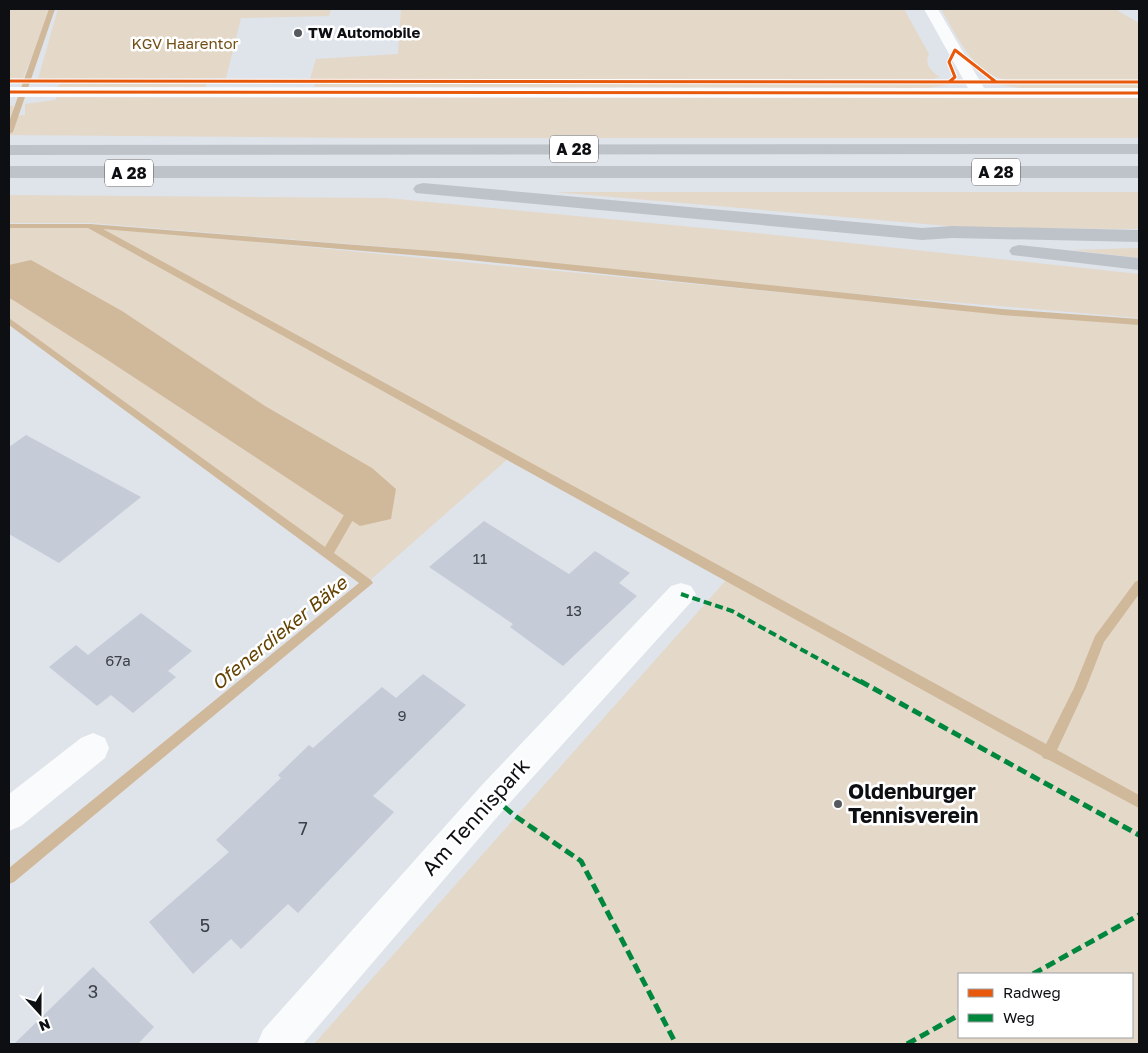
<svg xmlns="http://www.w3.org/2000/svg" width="1148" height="1053" font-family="'Golos Text',sans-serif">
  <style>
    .green { fill: #e4d8c9; fill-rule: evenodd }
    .water { fill: #d0b99a }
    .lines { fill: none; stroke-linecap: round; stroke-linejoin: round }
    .stream { fill: #d0b99a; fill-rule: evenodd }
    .building { fill: #c5ccd8 }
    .minor { fill: #fafbfc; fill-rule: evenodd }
    .highway { fill: #bec3ca; fill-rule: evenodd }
    .quiet-far1 { stroke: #00873e; stroke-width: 4; stroke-dasharray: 8 4; stroke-linecap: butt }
    .quiet { stroke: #00873e; stroke-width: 5; stroke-dasharray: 10 5; stroke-linecap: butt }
    .cycleway-casing { stroke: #fff; stroke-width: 5 }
    .cycleway { stroke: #e8590c; stroke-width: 3 }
    .poi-dot { fill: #56595e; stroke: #fff; stroke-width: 2 }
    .labels { text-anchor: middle; stroke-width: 5; stroke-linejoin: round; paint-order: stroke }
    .far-poi-label { font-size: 15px; font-weight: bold; fill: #0d0f13; stroke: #fff; text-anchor: start }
    .far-park-label { font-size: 15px; fill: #724f16; stroke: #fff }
    .number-label { font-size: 15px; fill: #3d4046 }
    .shield { fill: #fff; stroke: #56575a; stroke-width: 1 }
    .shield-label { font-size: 16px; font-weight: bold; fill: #0d0f13 }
    .near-number-label { font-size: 18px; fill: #3d4046 }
    .water-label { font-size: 19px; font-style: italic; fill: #654303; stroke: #fff }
    .near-poi-label { font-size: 21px; font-weight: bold; fill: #0d0f13; stroke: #fff; text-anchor: start }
    .near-street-label { font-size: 21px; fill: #0d0f13; stroke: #fff }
  </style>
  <rect width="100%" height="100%" fill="#dfe3ea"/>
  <path class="green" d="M9,9h43l-29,69h-14z
    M58,9h273l-2,7 -88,2 -15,60 -188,1z
    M401,9h503l25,45c-5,10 2,18 11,23l-8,2h-622l6,-20 82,-5z
    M941,9h174l24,14v57h-132c-33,-4 -51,-46 -66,-71z
    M60,84h147l-2,3h-148z
    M315,84h638l-26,4 -613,-1z
    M996,84h143v4h-119z
    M57,97l1082,1v40h-772l-358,-3v-30l4,1 2,10 10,-1v-11l30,-4z
    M554,192h585v37l-167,-1z
    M9,195l378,3 379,36 373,40v44l-282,-24 -458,-46 -308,-25h-82z
    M9,226h81l946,91 103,7v720h-825l414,-466 -218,-121 -143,126 -358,-262zM959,974h173v63h-173z
    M1139,248v10l-67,-8z"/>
  <path class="water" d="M31,260l91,51 143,95 107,62 24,21 -5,30 -31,7 -254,-167 -93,-59 -4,-2v-33z"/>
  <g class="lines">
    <path class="stream" d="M49,9h6l-42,123 -4,2v-12z
      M9,224h81l369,29 543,56 137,10v6l-137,-10 -543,-56 -356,-30 943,515 28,-56 21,-52 40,-54 4,-2v14l-35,48 -18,46 -29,62 82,45v13l-90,-48 -6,-2 -1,-2 -954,-528h-79z
      M9,318l316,229 19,-32h8l2,3 -20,35 37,27 2,3 -359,299 -5,2v-16l350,-285 -350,-258z"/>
  </g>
  <path class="building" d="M26,435l115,62 -82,66 -50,-29v-87z
    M484,521l85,53 26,-23 35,22 -11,10 18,13 -74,70 -53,-39 3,-3 -84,-57z
    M141,613l51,38 -24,20 8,6 -43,36 -22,-18 -14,11 -48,-39 27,-22 12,10z
    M423,674l43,31 -93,91 21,16 -96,101 -10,-9 -47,45 -10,-10 -38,35 -44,-52 80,-70 -13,-12 65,-62 -3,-3 31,-30 4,3 69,-61 14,11z
    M93,967l61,60 -16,17h-124z"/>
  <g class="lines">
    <path class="minor" d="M924,9h14l46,79h155v10l-1130,-1v-10l959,1z
      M681,583l10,3 5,8 -5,8 -186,206 -202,236h-46l6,-14 218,-244 190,-200z
      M93,733l12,5 4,10 -4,10 -84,68 -12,5v-37l72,-56z"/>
    <path class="highway" d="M1139,144v10l-1130,1v-10z
      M9,166h1130v12h-1130z
      M423,183l499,45 30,-2 187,4v12l-187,-4 -30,2 -506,-47 -3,-4 3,-4z
      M1019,245l120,13v12l-127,-15 -3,-4 3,-4z"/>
    <path class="quiet-far1" d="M681,594l51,17 130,72"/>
    <path class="quiet" d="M860,681l279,154
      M493,797l22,19 66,45 95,183
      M1033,974l106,-59
      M907,1044l52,-29"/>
    <defs>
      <path id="cycleway" d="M9,81l1130,1
        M949,82l6,-5 -6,-15 6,-12 41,32
        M9,92l1130,1"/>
    </defs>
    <use href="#cycleway" class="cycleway-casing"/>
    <use href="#cycleway" class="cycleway"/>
  </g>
  <g class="poi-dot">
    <circle cx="298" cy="33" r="5"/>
    <circle cx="838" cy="804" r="5"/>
  </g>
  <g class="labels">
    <g class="far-poi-label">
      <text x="308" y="38">TW Automobile</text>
    </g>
    <g class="far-park-label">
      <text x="185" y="49">KGV Haarentor</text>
    </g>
    <g class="number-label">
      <text x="480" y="564">11</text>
      <text x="574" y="616">13</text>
      <text x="118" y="666">67a</text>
      <text x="402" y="721">9</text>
    </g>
    <g class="shield">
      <rect x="550" y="135.5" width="48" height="27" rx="4"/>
      <rect x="972" y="158.5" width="48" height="27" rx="4"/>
      <rect x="105" y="159.5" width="48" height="27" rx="4"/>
    </g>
    <g class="shield-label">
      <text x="574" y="155">A 28</text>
      <text x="996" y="178">A 28</text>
      <text x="129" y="179">A 28</text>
    </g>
    <g class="near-number-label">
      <text x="303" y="835">7</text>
      <text x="205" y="932">5</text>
      <text x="93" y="998">3</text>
    </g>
    <g class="water-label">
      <text transform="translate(279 633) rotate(-39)" y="7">Ofenerdieker Bäke</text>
    </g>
    <g class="near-poi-label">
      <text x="848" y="799">Oldenburger<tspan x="848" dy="24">Tennisverein</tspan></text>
    </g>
    <g class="near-street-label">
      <text transform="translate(476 817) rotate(-48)" y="7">Am Tennispark</text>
    </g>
  </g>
  <rect width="1148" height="1053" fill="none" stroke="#0d0f13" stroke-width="20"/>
  <rect x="958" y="973" width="175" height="65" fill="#ffffff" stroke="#9e9fa1"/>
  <rect x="968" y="989" width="25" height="8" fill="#e8590c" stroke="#9e9fa1"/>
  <text x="1003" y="998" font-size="15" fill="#0d0f13">Radweg</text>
  <rect x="968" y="1014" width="25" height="8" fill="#00873e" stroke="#9e9fa1"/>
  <text x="1003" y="1023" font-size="15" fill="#0d0f13">Weg</text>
  <g transform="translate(40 1013) rotate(159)" stroke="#ffffff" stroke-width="4" paint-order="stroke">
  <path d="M0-4L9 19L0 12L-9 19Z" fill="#0d0f13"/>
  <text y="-8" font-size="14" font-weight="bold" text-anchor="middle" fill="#0d0f13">N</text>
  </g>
</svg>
